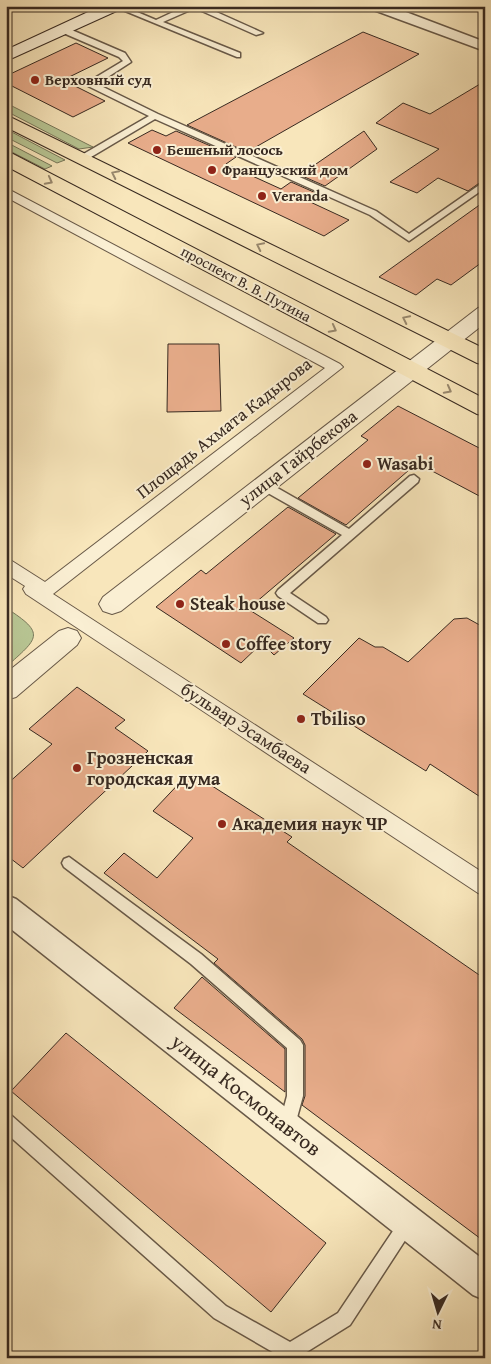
<svg xmlns="http://www.w3.org/2000/svg" width="491" height="1364" font-family="'Gentium Book Plus',serif">
  <style>
    .green { fill: #b8c694; stroke: #78785a }
    .building { fill: #e8ad8b; stroke: #382a21 }
    .lines { fill: none; stroke-linecap: round; stroke-linejoin: round }
    .service-casing { stroke: #685948; stroke-width: 3 }
    .pedestrian-casing { stroke: #685948; stroke-width: 2 }
    .minor-casing { stroke: #685948; stroke-width: 3 }
    .tertiary-casing { stroke: #685948; stroke-width: 2 }
    .secondary-casing { stroke: #382a21; stroke-width: 2 }
    .primary-casing { stroke: #382a21; stroke-width: 2 }
    .service { fill: #faefd3; fill-rule: evenodd }
    .pedestrian { fill: #faefd3; fill-rule: evenodd }
    .minor { fill: #faefd3; fill-rule: evenodd }
    .tertiary { fill: #faefd3; fill-rule: evenodd }
    .secondary { fill: #faefd3; fill-rule: evenodd }
    .primary { fill: #f8e6bb; fill-rule: evenodd }
    .oneway { stroke: #98886e }
    .poi-dot { fill: #8f2418; stroke: #faefd3; stroke-width: 2 }
    .labels { text-anchor: middle; stroke-width: 4; stroke-linejoin: round; paint-order: stroke }
    .far-poi-label { font-size: 15px; font-weight: bold; fill: #382a21; stroke: #faefd3; text-anchor: start }
    .far-street-label { font-size: 15px; fill: #382a21; stroke: #faefd3 }
    .street-label { font-size: 18px; fill: #382a21; stroke: #faefd3 }
    .poi-label { font-size: 18px; font-weight: bold; fill: #382a21; stroke: #faefd3; text-anchor: start }
    .near-street-label { font-size: 21px; fill: #382a21; stroke: #faefd3 }
  </style>
  <rect width="100%" height="100%" fill="#f8e6bb"/>
  <filter id="stains"><feTurbulence type="fractalNoise" baseFrequency=".004" numOctaves="4"/><feColorMatrix values="0 0 0 0 .2 0 0 0 0 .09 0 0 0 0 .02 0 0 0 .5 -.17"/></filter>
  <radialGradient id="worn" r=".72"><stop offset=".6" stop-color="#630" stop-opacity="0"/><stop offset="1" stop-color="#630" stop-opacity=".3"/></radialGradient>
  <path class="green" d="M6,103l87,44 -14,2 -73,-38z
    M6,129l59,31 -8,3 -51,-26z
    M6,142l46,24 -7,3 -39,-20z
    M6,608c41,26 32,30 0,59z"/>
  <path class="building" d="M363,32l56,22 -172,98 -60,-27z
    M76,43l32,15 -45,22 42,21 -32,16 -67,-34v-7z
    M485,81v98l-17,12 -30,-13 -21,15 -27,-11 49,-33 -63,-26 27,-20 27,11z
    M152,130l14,6 10,-5 60,26 -10,7 55,25 10,-7 25,11 -10,7 43,20 -25,16 -196,-93z
    M364,131l13,18 -52,37 -25,-11z
    M485,201v59l-34,25 -14,-6 -21,16 -37,-18z
    M168,344h51l2,67 -54,1z
    M398,406l87,45v48l-68,-36 -71,62 -48,-27 70,-58 -7,-4z
    M288,507l48,27 -88,75 46,29 -20,17 -12,-12 -21,20 -85,-56 45,-37 5,4z
    M467,618l18,10v172l-55,-36 -4,7 -123,-77 56,-56 16,9h8l25,15 46,-43z
    M77,687l48,33 -10,8 33,23 -125,117 -17,-13v-70l46,-41 -23,-15z
    M187,775h8l97,62 -5,5 198,137v263l-183,-137 3,-9v-51l-3,-6 -88,-76 4,-4 -114,-86 20,-20 33,25 36,-40 -40,-27z
    M202,977l83,72v43l-111,-84z
    M66,1033l260,210 -55,69 -260,-221z"/>
  <g class="lines">
    <defs>
      <path id="service" d="M113,6h10l33,14 30,-14h17l60,27 -7,2 -61,-27 -32,14 77,31v4h-3z
        M61,28h6l58,25 6,9 -34,22 61,30 218,97 33,23 76,-53v7l-76,53 -39,-26 -215,-96 -69,41h-6v-4l69,-40 -61,-30v-4l35,-21 -4,-4 -58,-25z
        M414,475l5,4 -1,3 -128,111 36,24 2,3 -2,3h-8l-40,-27 -2,-3 2,-3 64,-55 -83,-47 -1,-3 1,-3h8l82,47 61,-53z
        M69,857l132,97 99,86 3,5v51l-10,36 -6,2 -6,-2 -2,-6 8,-30v-48l-96,-84 -127,-97 -2,-4 2,-4z
        M6,1114l6,2 214,190 64,36 48,-29 65,-97 6,-2 6,2 2,6 -67,103 -53,33h-14l-69,-40 -208,-185z"/>
      <path id="pedestrian" d="M6,188l334,176 3,3 -290,227 432,280v21l-7,-2 -452,-299 -3,-5 2,-3 -19,-12v-15l6,2 33,21 280,-214 -319,-171z"/>
      <path id="minor" d="M369,6h21l95,36v9l-114,-42z
        M6,895l10,4 469,362v39l-12,-5 -467,-370z"/>
      <path id="tertiary" d="M485,306v17l-364,288 -9,3 -9,-3 -4,-7 4,-7 375,-289z
        M68,628l9,3 4,7 -4,7 -61,52 -10,3v-27l53,-42z"/>
      <path id="secondary" d="M101,6h22l-2,3 -115,52v-11z"/>
      <path id="primary" d="M6,115l479,234v16l-8,-2 -471,-236z
        M6,152l7,2 472,245v17l-8,-2 -471,-248z"/>
    </defs>
    <use href="#service" class="service-casing"/>
    <use href="#pedestrian" class="pedestrian-casing"/>
    <use href="#minor" class="minor-casing"/>
    <use href="#tertiary" class="tertiary-casing"/>
    <use href="#secondary" class="secondary-casing"/>
    <use href="#primary" class="primary-casing"/>
    <use href="#service" class="service"/>
    <use href="#pedestrian" class="pedestrian"/>
    <use href="#minor" class="minor"/>
    <use href="#tertiary" class="tertiary"/>
    <use href="#secondary" class="secondary"/>
    <use href="#primary" class="primary"/>
  </g>
  <defs><path id="oneway-chevron" d="M-2-3.5L2.5 0L-2 3.5" fill="none" stroke-width="1.6" stroke-linecap="round" stroke-linejoin="round" transform="scale(1.25)"/></defs>
  <g class="oneway">
    <use href="#oneway-chevron" transform="translate(115 174) rotate(-154)"/>
    <use href="#oneway-chevron" transform="translate(49 181) rotate(28)"/>
    <use href="#oneway-chevron" transform="translate(260 246) rotate(-154)"/>
    <use href="#oneway-chevron" transform="translate(406 319) rotate(-154)"/>
    <use href="#oneway-chevron" transform="translate(333 329) rotate(28)"/>
    <use href="#oneway-chevron" transform="translate(448 390) rotate(28)"/>
  </g>
  <g class="poi-dot">
    <circle cx="35" cy="80" r="5"/>
    <circle cx="157" cy="150" r="5"/>
    <circle cx="212" cy="170" r="5"/>
    <circle cx="262" cy="196" r="5"/>
    <circle cx="367" cy="464" r="5"/>
    <circle cx="180" cy="604" r="5"/>
    <circle cx="226" cy="644" r="5"/>
    <circle cx="301" cy="719" r="5"/>
    <circle cx="77" cy="768" r="5"/>
    <circle cx="222" cy="824" r="5"/>
  </g>
  <g class="labels">
    <g class="far-poi-label">
      <text x="45" y="85">Верховный суд</text>
      <text x="167" y="155">Бешеный лосось</text>
      <text x="222" y="175">Французский дом</text>
      <text x="272" y="201">Veranda</text>
    </g>
    <g class="far-street-label">
      <text transform="translate(246 284) rotate(28)" y="5">проспект В. В. Путина</text>
    </g>
    <g class="street-label">
      <text transform="translate(224 428) rotate(-38)" y="6">Площадь Ахмата Кадырова</text>
      <text transform="translate(298 458) rotate(-38)" y="6">улица Гайрбекова</text>
      <text transform="translate(246 728) rotate(33)" y="6">бульвар Эсамбаева</text>
    </g>
    <g class="poi-label">
      <text x="377" y="470">Wasabi</text>
      <text x="190" y="610">Steak house</text>
      <text x="236" y="650">Coffee story</text>
      <text x="311" y="725">Tbiliso</text>
      <text x="87" y="764">Грозненская<tspan x="87" dy="21">городская дума</tspan></text>
      <text x="232" y="830">Академия наук ЧР</text>
    </g>
    <g class="near-street-label">
      <text transform="translate(246 1095) rotate(38)" y="7">улица Космонавтов</text>
    </g>
  </g>
  <rect width="491" height="1364" fill="none" stroke="#f8e6bb" stroke-width="25"/>
  <rect x="8" y="8" width="476" height="1349" fill="none" stroke="#382a21" stroke-width="2.5"/>
  <rect x="12" y="12" width="466" height="1339" fill="none" stroke="#382a21"/>
  <g transform="translate(438 1312) rotate(185)" stroke="#faefd3" stroke-width="4" paint-order="stroke">
  <path d="M0-4L9 19L0 12L-9 19Z" fill="#382a21"/>
  <text y="-8" font-size="14" font-weight="bold" text-anchor="middle" fill="#382a21">N</text>
  </g>
  <rect width="100%" height="100%" filter="url(#stains)"/>
  <rect width="100%" height="100%" fill="url(#worn)"/>
</svg>
